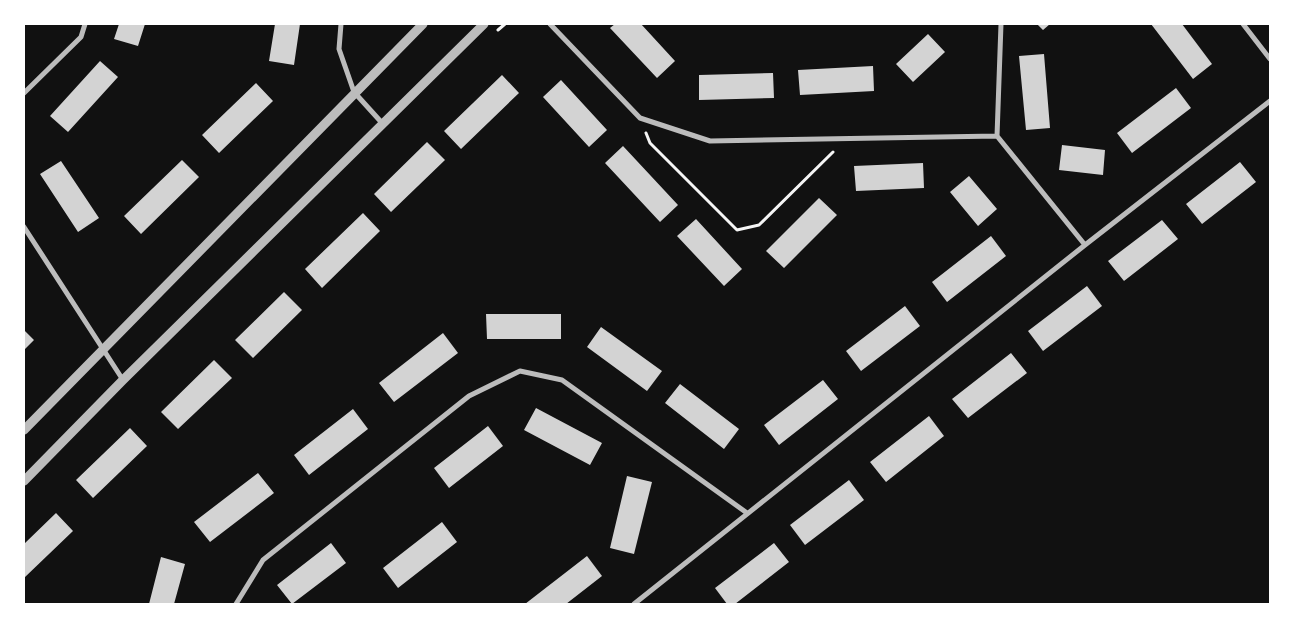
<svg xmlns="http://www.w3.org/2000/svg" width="1294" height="628" font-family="Montserrat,sans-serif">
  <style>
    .building { fill: #d3d3d3 }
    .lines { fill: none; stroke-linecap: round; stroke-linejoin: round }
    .path { stroke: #f5f5f5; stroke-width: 3 }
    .minor { stroke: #bcbcbc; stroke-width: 5 }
    .tertiary { stroke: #bcbcbc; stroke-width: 9 }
  </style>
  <rect width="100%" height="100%" fill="#111"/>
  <path class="building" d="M119,24h26l-7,22 -24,-7z
    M275,24h25l-6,41 -25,-4z
    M615,24h26l34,37 -18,17 -47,-50z
    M1037,24h13l-7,6z
    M1151,24h31l30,40 -19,15z
    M928,34l17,18 -32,30 -17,-18z
    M1044,54l6,74 -24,2 -7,-74z
    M100,61l18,16 -50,55 -18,-16z
    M873,66l1,25 -74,4 -2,-25z
    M773,73l1,25 -75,2v-25z
    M502,75l17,18 -58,56 -17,-18z
    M561,80l46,50 -18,17 -46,-50z
    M256,83l17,18 -54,52 -17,-18z
    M1176,88l15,20 -59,45 -15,-20z
    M427,142l18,18 -54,52 -17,-18z
    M1062,145l43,5 -2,25 -44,-5z
    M623,146l55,59 -18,17 -55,-59z
    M182,160l17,17 -58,57 -17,-18z
    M61,161l38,57 -21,14 -38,-58z
    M1240,162l16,20 -54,42 -16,-20z
    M923,163l1,25 -68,3 -2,-25z
    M969,176l28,33 -19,17 -28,-34z
    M819,198l18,17 -53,53 -18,-17z
    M363,213l17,18 -58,57 -17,-19z
    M696,219l46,50 -18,17 -47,-50z
    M1162,220l16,19 -54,42 -16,-20z
    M991,236l15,20 -59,46 -15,-20z
    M1087,286l15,20 -59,45 -15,-20z
    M284,292l18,18 -49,48 -18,-18z
    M905,306l15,20 -59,45 -15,-20z
    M486,314h75v25h-74z
    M601,327l61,44 -15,20 -60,-44z
    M24,330l10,10 -10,10z
    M443,333l15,20 -64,49 -15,-19z
    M1011,353l16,20 -59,45 -16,-19z
    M214,360l18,18 -54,51 -17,-17z
    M823,380l15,19 -59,46 -15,-20z
    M680,384l59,45 -15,20 -59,-46z
    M536,408l66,35 -12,22 -66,-35z
    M353,409l15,20 -59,46 -15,-20z
    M929,416l15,20 -58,46 -16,-20z
    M488,426l15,20 -54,42 -15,-20z
    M130,428l17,18 -54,52 -17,-18z
    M258,473l16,20 -64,49 -16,-20z
    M627,476l25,6 -18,72 -24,-6z
    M849,480l15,20 -59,45 -15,-20z
    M56,513l17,18 -49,47v-34z
    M442,522l15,20 -59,46 -15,-20z
    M331,543l15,20 -54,41 -15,-19z
    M774,543l15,19 -54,42h-8l-12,-16z
    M587,556l15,20 -36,28h-41z
    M161,557l24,7 -11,40h-25z"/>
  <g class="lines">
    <path class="path" d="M498,30l7,-6
      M646,133l4,10 87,87 22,-5 74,-73"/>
    <path class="minor" d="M341,24l-2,25 15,43 29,32
      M550,24l90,94 70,23 287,-5 4,-112
      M1243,24l27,35
      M24,93l57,-56 4,-13
      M997,136l88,109
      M24,227l99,153
      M236,604l27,-44 206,-164 51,-25 42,9 185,133
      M634,604l451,-359 185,-144"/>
    <path class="tertiary" d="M24,430l399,-406
      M24,481l99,-101 361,-356"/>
  </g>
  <rect width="1294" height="628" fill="none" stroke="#ffffff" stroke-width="50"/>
</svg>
